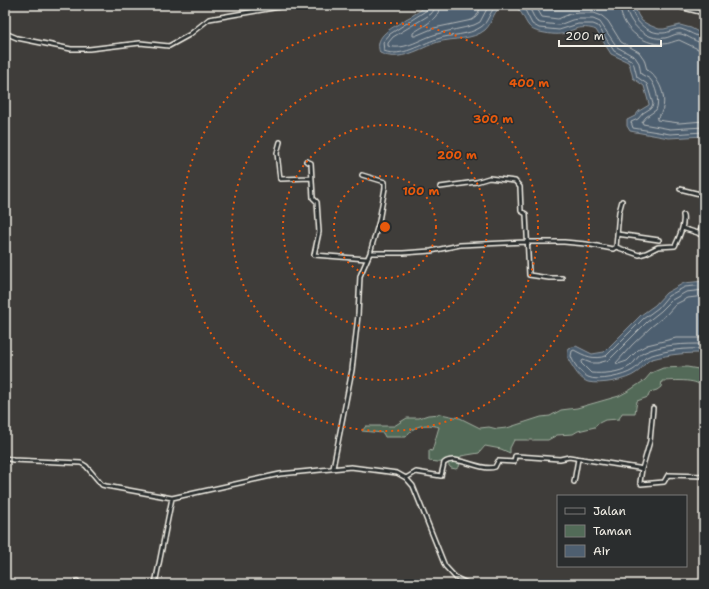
<svg xmlns="http://www.w3.org/2000/svg" width="709" height="589" font-family="'Shantell Sans',sans-serif">
  <style>
    .green { fill: #526b58; stroke: #a3aea0 }
    .water { fill: #4e5f70; stroke: #9099a0 }
    .lines { fill: none; stroke-linecap: round; stroke-linejoin: round }
    .shore { stroke: #b2b7b8; stroke-width: 1 }
    .street-casing { stroke: #f4f1e8; stroke-width: 6 }
    .street { stroke: #2a2d2e; stroke-width: 3 }
    .ring { fill: none; stroke: #e8590c; stroke-width: 2; stroke-dasharray: 2 4 }
    .centre { fill: #e8590c; stroke: #2a2d2e; stroke-width: 2 }
    .ring-label { font-size: 12px; text-anchor: middle; font-weight: bold; fill: #e8590c; stroke: #2a2d2e; stroke-width: 3; stroke-linejoin: round; paint-order: stroke }
  </style>
  <rect width="100%" height="100%" fill="#3f3d3a"/>
  <filter id="ink" filterUnits="userSpaceOnUse"><feTurbulence type="fractalNoise" baseFrequency=".025" numOctaves="2"/><feDisplacementMap in="SourceGraphic" scale="8" xChannelSelector="R" yChannelSelector="G"/><feConvolveMatrix kernelMatrix="1 2 1 2 8 2 1 2 1" color-interpolation-filters="sRGB"/></filter>
  <g filter="url(#ink)">
    <path class="green" d="M687,367l17,3v23c-1,-2 -1,-5 -2,-6 -5,-9 -32,-6 -40,-6l-1,6 -4,3 -7,2 -2,5 -11,4 -2,12h-13l-3,6 -14,1 -8,4 -2,3 -17,4 -5,3 -16,1 -9,5h-34l-4,8v5l-9,-4 -16,-3 -6,7 -18,3 -2,11 -3,2 -5,-1 -4,-5 -18,-2v-11l3,1 7,-24c-13,-4 -26,-2 -33,10h-21l-2,-4 -21,-2 4,-5h28l13,-8h12l9,-3 13,-1 19,4 20,10 9,-1 8,2 10,-1 34,-11 9,-1 11,-6 16,-2 42,-12 11,-6 15,-10 6,-7 12,-5z"/>
    <path class="water" d="M428,5h206l4,10 4,6 7,4 10,4h5l16,-4 11,3 13,7v101l-35,2 -39,-7 -3,-5v-6l8,-4 4,-5 10,-6v-1l-5,-18 -11,-8 -3,-12 -2,-4 -17,-8 -15,-24c-6,-3 -15,-3 -21,-1 -5,1 -9,5 -14,5 -7,1 -18,-1 -25,-3 -14,-4 -11,-28 -30,-25 -14,2 -12,16 -21,24 -12,10 -32,8 -47,12 -18,6 -38,21 -58,11 -7,-19 14,-25 26,-34 8,-4 15,-9 22,-14z
      M704,281v72c-19,0 -33,1 -52,6 -8,3 -9,10 -16,14 -9,7 -36,12 -48,9 -6,-2 -12,-9 -15,-15 -5,-7 -7,-11 -4,-19l7,-2 16,8 12,-2 37,-37 14,-10 11,-12 18,-10z"/>
    <g class="lines">
      <path class="shore" d="M429,5l-2,5 -37,24 -7,8 1,9c18,7 36,-7 53,-12 14,-5 31,-3 44,-12 7,-4 8,-15 16,-22
        M434,5v5l-3,4 -38,23 -5,6v3c18,5 33,-8 49,-12 12,-4 25,-5 37,-9l6,-3 9,-17
        M440,5c0,14 -17,21 -27,28v3h2l19,-8 38,-8 4,-3 6,-12
        M520,5l4,3 8,16 7,4 20,2 19,-6h15l5,2 16,25 17,9 3,5 3,12 10,7 6,20 -2,4 -8,5 -5,6 -7,3 2,6 37,6 34,-2
        M528,5l8,16 4,2 19,2 13,-5 7,-1h14l7,3 17,25 18,10 4,6 2,11c3,2 6,3 9,5 6,7 10,23 6,31l-10,7 -4,5 1,2 27,5 34,-2
        M535,5l7,12 16,2 12,-5 9,-1h15l8,3 6,5 13,21 18,10 5,7 3,11c14,9 24,35 10,48v2l22,3 25,-2
        M620,5c0,22 22,40 43,39 6,0 11,-3 16,-4l19,9h6
        M626,5c1,18 20,36 39,33 6,-1 10,-5 16,-4 8,2 15,9 23,9
        M631,5c1,15 16,29 32,28 6,0 12,-5 18,-4 8,2 15,8 23,9
        M704,285l-19,2 -17,9 -10,12 -15,11 -37,37c-13,4 -21,0 -32,-6l-2,1 -1,5c2,7 10,18 17,21 10,5 36,-1 45,-7 7,-4 8,-11 16,-14 18,-6 36,-8 55,-7
        M704,290l-18,2 -14,8 -11,11 -14,11 -38,38 -11,3h-7l-8,-3 -2,3 10,10c12,1 28,0 39,-7 5,-3 7,-10 13,-13 18,-9 42,-9 61,-9
        M704,296l-16,2 -12,6 -10,11 -15,12 -19,18 -16,18 2,1 9,-3 11,-11 9,-5 29,-7h28"/>
      <defs>
        <path id="street" d="M672,5l32,8
          M5,33l12,5 54,11h18l51,-6 29,3 20,-11 20,-16 82,-14
          M280,142l-3,11 3,26 31,-1
          M306,161l5,2 2,35 4,4 2,30 -5,23 53,4
          M362,175l23,7v6l-6,33 -9,32
          M440,187l36,-5 13,-4 26,3 5,6 1,24 5,3 3,61 20,3h13
          M680,189l24,6
          M682,228l19,6 3,3
          M617,234l42,6
          M699,234l5,-13
          M616,247l23,8 7,-2 12,-6 17,-1c4,-8 10,-21 8,-31
          M704,247v-2
          M5,458l8,2 68,3 5,3 16,19 4,1 66,12 108,-24 71,-7 46,6 9,5 7,8 32,80 11,12 13,6
          M333,468l19,-98 6,-55 2,-39 10,-23h33l28,-2 29,-6 66,-3h38l22,2 27,5 3,-2 3,-35 3,-11
          M642,469l8,-28 3,-33
          M406,478l10,-6 25,4 3,-13c12,-10 36,9 51,4l3,-6 16,1 1,-6h2l43,3 9,-2 69,11 4,1 -2,13 1,2 23,-2 4,-7 36,1
          M574,482l4,-23
          M77,584v-3
          M155,584l17,-86"/>
      </defs>
      <use href="#street" class="street-casing"/>
      <use href="#street" class="street"/>
    </g>
  </g>
  <g class="ring">
    <circle cx="385" cy="227" r="51"/>
    <circle cx="385" cy="227" r="102"/>
    <circle cx="385" cy="227" r="153"/>
    <circle cx="385" cy="227" r="204"/>
  </g>
  <circle cx="385" cy="227" r="6" class="centre"/>
  <g class="ring-label">
    <text x="529" y="87">400 m</text>
    <text x="493" y="123">300 m</text>
    <text x="457" y="159">200 m</text>
    <text x="421" y="195">100 m</text>
  </g>
  <rect width="709" height="589" fill="none" stroke="#2a2d2e" stroke-width="20"/>
  <rect x="10" y="10" width="689" height="569" fill="none" stroke="#f4f1e8" stroke-width="1.5" filter="url(#ink)"/>
  <rect x="557" y="495" width="130" height="72" fill="#2a2d2e" stroke="#7b7b78"/>
  <rect x="565" y="508" width="20" height="6" fill="#2a2d2e" stroke="#7b7b78"/>
  <text x="593" y="515" font-size="12" fill="#f4f1e8">Jalan</text>
  <rect x="565" y="525" width="20" height="12" fill="#526b58" stroke="#7b7b78"/>
  <text x="593" y="535" font-size="12" fill="#f4f1e8">Taman</text>
  <rect x="565" y="545" width="20" height="12" fill="#4e5f70" stroke="#7b7b78"/>
  <text x="593" y="555" font-size="12" fill="#f4f1e8">Air</text>
  <path d="M559 40v6h102v-6" fill="none" stroke="#f4f1e8" stroke-width="2"/>
  <text x="565" y="40" font-size="12" fill="#f4f1e8" stroke="#2a2d2e" stroke-width="3" paint-order="stroke">200 m</text>
</svg>
